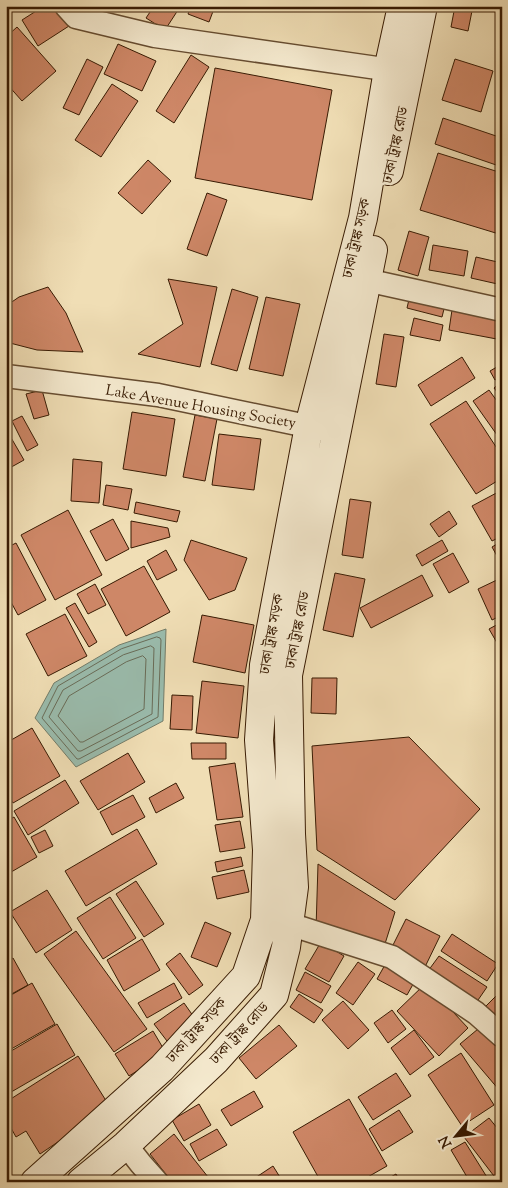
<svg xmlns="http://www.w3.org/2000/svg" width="508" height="1188" font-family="'Sorts Mill Goudy','Noto Serif Bengali',serif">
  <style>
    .water { fill: #9abcad; stroke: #737c69 }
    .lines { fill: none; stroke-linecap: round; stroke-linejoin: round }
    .shore { stroke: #696c58; stroke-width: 1 }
    .building { fill: #ce8767; stroke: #381b03 }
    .minor-casing { stroke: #664c30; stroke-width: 25 }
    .secondary-casing { stroke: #381b03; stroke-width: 30 }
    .minor { stroke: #f5eacf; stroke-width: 22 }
    .secondary { stroke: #f5eacf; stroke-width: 28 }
    .labels { text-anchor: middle; stroke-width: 5; stroke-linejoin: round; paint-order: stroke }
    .street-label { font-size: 15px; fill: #381b03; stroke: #f5eacf }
  </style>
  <rect width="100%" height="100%" fill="#f0deb5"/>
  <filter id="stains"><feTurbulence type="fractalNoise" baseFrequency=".004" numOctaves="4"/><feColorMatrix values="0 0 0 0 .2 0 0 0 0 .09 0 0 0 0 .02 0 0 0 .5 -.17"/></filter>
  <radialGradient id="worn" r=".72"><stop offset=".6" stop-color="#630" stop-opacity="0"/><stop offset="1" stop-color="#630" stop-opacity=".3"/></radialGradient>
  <path class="water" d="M166,629l-3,92 -87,46 -41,-49 19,-35 65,-38z"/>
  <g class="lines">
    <path class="shore" d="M157,637l3,1 1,2 -3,77 -79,42h-2l-35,-41 16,-32 63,-37z
      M151,646l3,2 -2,66 -71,37h-3l-29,-34 14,-27 60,-35z
      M143,656l3,3 -2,50 -61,33h-3l-22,-26 11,-20 57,-34z"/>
  </g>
  <path class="building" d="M6,6h12l-12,8z
    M44,6h13l12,20 -31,20 -16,-26z
    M154,6h18l6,4 -13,20 -19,-12z
    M191,6h24l-6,16 -21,-8z
    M455,6h18l-5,25 -17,-4z
    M17,27l39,44 -34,30 -16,-18v-46z
    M118,44l38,17 -14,30 -38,-17z
    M191,55l18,12 -35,56 -18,-12z
    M87,59l16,8 -24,48 -16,-7z
    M455,59l38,12 -12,41 -39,-12z
    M215,68l117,22 -20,110 -117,-22z
    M112,84l26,17 -37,56 -26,-17z
    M443,118l59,20v29l-67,-23z
    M438,153l64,20v52l-3,9 -79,-24z
    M148,160l23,21 -29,33 -24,-21z
    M207,193l20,7 -20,56 -20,-7z
    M409,231l20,6 -11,39 -20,-6z
    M433,245l35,6 -4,25 -35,-6z
    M476,257l26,6v22l-31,-7z
    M168,279l49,8 -17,80 -62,-13 45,-30z
    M48,287l18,26 17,39 -46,-2 -31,-8v-36l13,-9z
    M232,289l26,8 -21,74 -26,-7z
    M410,295l35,10 -3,12 -35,-9z
    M266,297l34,7 -17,72 -34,-7z
    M452,310l50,9v21l-53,-10z
    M414,318l29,7 -3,16 -30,-6z
    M384,334l20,3 -8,50 -20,-3z
    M462,357l13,21 -44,28 -13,-21z
    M502,364v12l-7,4 -5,-9z
    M502,381v17l-8,-10z
    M42,390l7,25 -15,4 -8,-25z
    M489,390l13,18v34l-29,-41z
    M466,401l36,55v22l-26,16 -46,-70z
    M132,412l43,7 -9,57 -43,-7z
    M195,415l22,4 -12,62 -22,-4z
    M22,416l16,29 -11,6 -15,-30z
    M6,429l18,31 -18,10z
    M219,434l42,5 -7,51 -42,-5z
    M73,459l29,3 -3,41 -28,-2z
    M106,485l26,4 -4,21 -25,-5z
    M502,490v46l-10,5 -20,-35z
    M350,499l21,3 -8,56 -21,-3z
    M136,502l44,9 -3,11 -43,-9z
    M68,510l34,65 -47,25 -34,-65z
    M449,511l8,13 -18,13 -9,-13z
    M113,519l16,30 -23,12 -16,-30z
    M131,521l37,7 2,9 -39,11z
    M191,540l56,18 -12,32 -26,10 -25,-40z
    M442,540l6,11 -26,15 -6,-11z
    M502,541v24l-10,-18z
    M16,543l30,57 -28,15 -12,-22v-45z
    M166,550l11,20 -20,10 -10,-19z
    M453,553l16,29 -20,11 -16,-29z
    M144,566l26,46 -44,24 -25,-47z
    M335,573l30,6 -12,58 -30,-7z
    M422,575l11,21 -62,32 -11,-20z
    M499,579l3,7v29l-10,5 -14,-31z
    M95,584l11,21 -18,9 -11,-20z
    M75,603l22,39 -8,5 -23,-39z
    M65,614l22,42 -39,20 -22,-42z
    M202,615l52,10 -9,48 -52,-11z
    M502,622v25l-2,1 -11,-19z
    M312,678h25l-1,36 -25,-1z
    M202,681l42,5 -6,52 -42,-5z
    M172,695l21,1 -1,34 -22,-1z
    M32,728l28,48 -47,27 -7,-12v-48z
    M409,737l71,72 -85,91 -78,-50 -5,-104z
    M191,743h35v16h-34z
    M128,753l17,29 -47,28 -18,-29z
    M235,763l8,54 -26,3 -8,-53z
    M65,780l14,23 -51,32 -14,-24z
    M176,783l8,15 -28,15 -7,-15z
    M133,795l12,22 -33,18 -12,-23z
    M14,817l23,40 -31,18v-54z
    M240,821l5,27 -25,4 -5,-27z
    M137,829l20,35 -71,42 -21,-35z
    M45,830l8,16 -14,7 -8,-16z
    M241,857l2,9 -26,6 -2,-10z
    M318,864l77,48 -11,35 -68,-18z
    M244,870l5,22 -32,7 -5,-22z
    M136,881l28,43 -20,13 -28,-43z
    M47,890l25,40 -36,23 -26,-41z
    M110,897l26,41 -33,21 -26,-41z
    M406,919l34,17 -16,33 -34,-18z
    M205,922l26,11 -14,34 -26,-10z
    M76,931l71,98 -33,23 -70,-98z
    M452,934l46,30 -11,17 -46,-30z
    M142,939l18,31 -36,21 -17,-31z
    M321,942l23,14 -15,26 -24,-13z
    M180,953l23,32 -14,10 -23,-31z
    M439,956l48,31 -11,16 -48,-32z
    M13,958l15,27 -22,12v-35z
    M358,962l17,12 -22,31 -17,-12z
    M386,963l30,16 -9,16 -30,-16z
    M305,972l26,14 -10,17 -25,-13z
    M32,983l23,41 -49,28v-54z
    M174,983l8,15 -35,20 -9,-15z
    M426,983l42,45 -29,28 -42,-45z
    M501,991l1,1v35l-18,-19z
    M299,994l24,16 -9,13 -24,-16z
    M343,1001l26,29 -21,19 -26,-29z
    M184,1003l12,17 -29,21 -13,-17z
    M392,1010l14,19 -18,14 -14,-20z
    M57,1024l18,31 -69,40v-41z
    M484,1024l18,22v44l-2,1 -40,-47z
    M279,1025l18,21 -41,33 -17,-21z
    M414,1030l20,27 -24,18 -19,-27z
    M153,1031l13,22 -37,23 -14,-22z
    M461,1053l33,52 -32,21 -34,-51z
    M78,1056l32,51 -70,47 -14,-23 -10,6 -5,-9 -5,3v-29z
    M396,1073l15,23 -38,24 -15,-23z
    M254,1091l9,16 -32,19 -10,-16z
    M349,1099l38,67 -28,16h-38l-28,-50z
    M199,1104l12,21 -27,16 -12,-21z
    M399,1110l14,22 -31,19 -13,-22z
    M489,1118l13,16v43l-5,3 -33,-43z
    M217,1129l10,16 -28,16 -9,-17z
    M174,1134l38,48h-40l-22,-28z
    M465,1142l25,40h-20l-19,-32z
    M273,1166l10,16h-34z
    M396,1174l4,8h-18z"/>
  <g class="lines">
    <defs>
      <path id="minor" d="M66,6l10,11 79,19 250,36
        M366,280l136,30
        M6,376l152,19 168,35
        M289,924l103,33 84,56 26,23
        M126,1145l15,19 16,18"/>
      <path id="secondary" d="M389,171l34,-165
        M35,1182l127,-114 84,-92 19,-56 2,-70 -8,-110 5,-75 45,-239 54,-208 25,-148 14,-64
        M81,1182l45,-37 90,-85 58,-65 12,-48 8,-60 -3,-53 -3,-159 85,-425"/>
    </defs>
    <use href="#minor" class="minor-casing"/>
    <use href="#secondary" class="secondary-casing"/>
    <use href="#minor" class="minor"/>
    <use href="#secondary" class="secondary"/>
  </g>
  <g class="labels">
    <g class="street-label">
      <text transform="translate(395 145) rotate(-78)" y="5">ঢাকা ট্রাঙ্ক রোড</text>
      <text transform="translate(356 238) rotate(-77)" y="5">ঢাকা ট্রাঙ্ক সড়ক</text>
      <text transform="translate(201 406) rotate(10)" y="5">Lake Avenue Housing Society</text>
      <text transform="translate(297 630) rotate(-79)" y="5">ঢাকা ট্রাঙ্ক রোড</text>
      <text transform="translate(271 634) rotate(-80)" y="5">ঢাকা ট্রাঙ্ক সড়ক</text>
      <text transform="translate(196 1030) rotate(-48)" y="5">ঢাকা ট্রাঙ্ক সড়ক</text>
      <text transform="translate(239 1033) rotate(-47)" y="5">ঢাকা ট্রাঙ্ক রোড</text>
    </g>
  </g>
  <rect width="508" height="1188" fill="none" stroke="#f0deb5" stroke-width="25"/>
  <rect x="8" y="8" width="493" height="1173" fill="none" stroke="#381b03" stroke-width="2.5"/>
  <rect x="12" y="12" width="483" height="1163" fill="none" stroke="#381b03"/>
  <g transform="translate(456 1136) rotate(241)" stroke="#f5eacf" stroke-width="4" paint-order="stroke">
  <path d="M0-4L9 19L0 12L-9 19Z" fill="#381b03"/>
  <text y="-8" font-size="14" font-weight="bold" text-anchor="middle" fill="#381b03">N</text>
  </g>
  <rect width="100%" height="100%" filter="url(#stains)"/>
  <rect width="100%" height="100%" fill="url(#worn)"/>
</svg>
